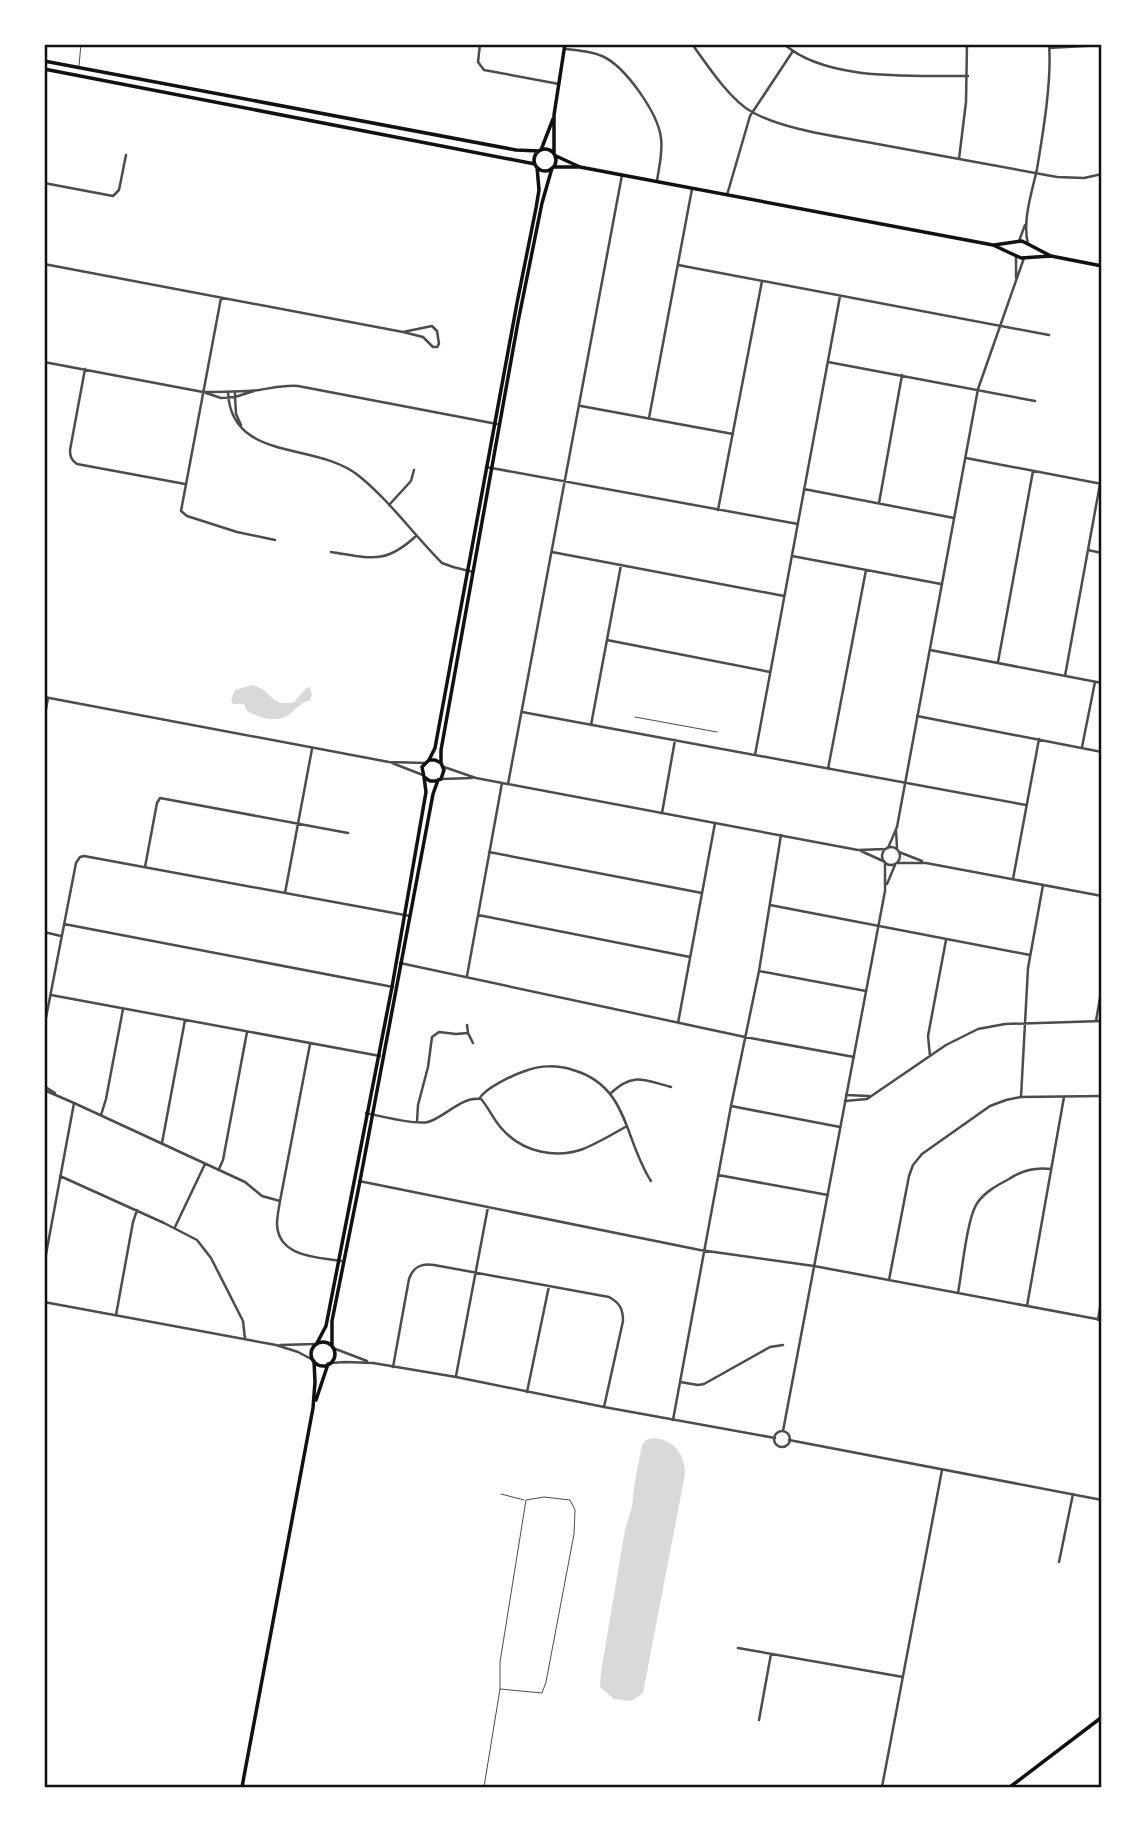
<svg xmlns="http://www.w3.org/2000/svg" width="1146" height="1831" font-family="'Work Sans',sans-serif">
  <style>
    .water { fill: #d9d9d9 }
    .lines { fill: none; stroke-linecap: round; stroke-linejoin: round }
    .service { stroke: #4c4c4c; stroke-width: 1 }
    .minor { stroke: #4c4c4c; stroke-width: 2.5 }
    .tertiary { stroke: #4c4c4c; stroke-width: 2.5 }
    .secondary { stroke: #111; stroke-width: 3.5 }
    .trunk { stroke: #111; stroke-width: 3.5 }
    .neatline { fill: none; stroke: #111; stroke-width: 2.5 }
  </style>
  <rect width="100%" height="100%" fill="#fff"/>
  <path class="water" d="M252,685c22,5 17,23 42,17l12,-14 4,-1 2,8 -2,5c-9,3 -12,7 -19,13 -11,11 -32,5 -44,-2l-3,-7h-11l-2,-4 4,-10z
    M654,1438c20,2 31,16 31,36l-42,219 -12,8 -17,-2 -14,-12 1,-15 24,-142 7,-23 2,-20 8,-42 4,-5z"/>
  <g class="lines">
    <path class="service" d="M79,66l2,-22
      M635,717l82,15
      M501,1494l23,6
      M484,1787l16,-98v-27l26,-162 18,-3 26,3 5,10 -1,24 -28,148 -4,11 -42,-4"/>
    <path class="minor" d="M480,44l-2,18 6,8 75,14
      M692,44c15,21 38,56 60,68 33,18 83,24 120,31 62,11 123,23 185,34l27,1 18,-4
      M784,44c43,38 130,31 184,32
      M1049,48l53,-3
      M565,49c12,1 25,2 37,7 23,10 56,57 59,82 2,14 -2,29 -4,43
      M959,159l7,-57 1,-58
      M44,183l69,13 6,-6 7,-35
      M727,195l23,-79 43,-65
      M44,264l359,68 20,5 10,10h4l2,-3 -2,-13 -5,-5 -29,6
      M678,265l371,70
      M221,298l-40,213 6,5 50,16 38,8
      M44,362l159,30c19,0 38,0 56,-2 13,-2 25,-5 39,-4l199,38
      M828,362l207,39
      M85,369l-15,81c0,6 1,10 7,14l108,20
      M228,392c3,71 89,49 131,84 31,25 55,59 83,87l11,4 20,5
      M206,393l15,5 14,-1v-5
      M581,406l152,28
      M649,418l43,-229
      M241,425l-5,-11 -1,-17 19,-6
      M966,458l136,26
      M486,467l312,57
      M804,489l150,29
      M879,503l23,-128
      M389,505l22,-24 3,-11
      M718,510l44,-229
      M1088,550l14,3
      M331,552c39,6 54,13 85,-16
      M552,552l232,44
      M792,556l149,28
      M607,640l163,32
      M930,650l172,33
      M998,662l35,-191
      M1065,676l35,-192
      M522,712l504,93
      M917,716l185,36
      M44,720l4,-22
      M591,725l30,-160
      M1082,747l13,-65
      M755,755l85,-459
      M828,769l38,-199
      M508,784l114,-609
      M662,813l13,-73
      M489,852l213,41
      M145,867l12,-64 3,-5 188,35
      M1013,879l26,-140
      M285,893l27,-144
      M1100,895l2,-11
      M770,905l260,50
      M478,915l212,42
      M64,924l329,63
      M44,932l17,4
      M400,963l345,74 109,20
      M759,971l107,20
      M467,976l35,-193
      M51,995l329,61
      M1096,1021l6,-35
      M678,1023l37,-200
      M467,1025l1,8 5,10
      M44,1028l32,-165 4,-6 4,-1 326,60
      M930,1056l-2,-20 18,-96
      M44,1086l11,7
      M44,1090l30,13 171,79 17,14 18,5c-1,7 -3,15 -3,23 1,33 40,33 64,37
      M611,1093c22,-21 33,-13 60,-6
      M846,1095l23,1
      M1021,1097l7,-129 15,-83
      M481,1099c8,9 13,22 22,31 20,22 53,29 80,19 15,-6 30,-15 44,-23
      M845,1101l22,-2 79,-54 32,-16 27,-5 97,-3
      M731,1106l109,21
      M366,1113c13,3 51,12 62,9 17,-5 33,-25 51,-23 6,-11 34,-24 46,-28 15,-6 33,-6 48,-1 56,16 51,70 78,111
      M101,1115l5,-16 17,-90
      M417,1122l1,-17 10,-38 4,-30 7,-5 17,2 12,-1
      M162,1143l23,-123
      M219,1169l4,-9 24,-128
      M718,1175l110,20
      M60,1176l104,47 33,17 14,18 32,63 2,18
      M359,1181l341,69 114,16 288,54
      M280,1201l30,-157
      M175,1227l30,-63
      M44,1265l30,-162
      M889,1280l20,-104 4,-11 9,-11 68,-48 16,-6 15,-3 81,-1
      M958,1293c4,-21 9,-77 20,-91 8,-11 20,-17 31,-23 13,-9 27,-12 42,-10
      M1027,1306l37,-209
      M116,1315l17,-93 4,-12
      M1098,1320l4,-24
      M393,1367l16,-88c4,-12 12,-16 25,-14l175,32c11,6 14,12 14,24l-19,86
      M456,1376l32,-169
      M680,1382l18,3 6,-1 66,-37 13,-2
      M527,1392l22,-106
      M673,1420l58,-314 28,-135 22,-136
      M1059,1562l14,-68
      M738,1648l165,29
      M759,1720l12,-66
      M882,1787l60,-317"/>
    <path class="tertiary" d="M1019,241l6,-16
      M1028,244c-6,-23 4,-52 9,-75 6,-36 15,-89 12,-125
      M1016,278v-22
      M44,697l345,65 37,1
      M392,763l31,12
      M444,767l32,11 382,72 28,-1
      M441,779l31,-1
      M896,830l1,18
      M882 856a9 9 0 1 1 18 0a9 9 0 1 1-18 0Z
      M888,848l9,-21 81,-438 46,-131
      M861,851l22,10
      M899,852l23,9
      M897,863h29l176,33
      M887,884l8,-19
      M44,1302l232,43 22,7 15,8
      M280,1345l36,-1
      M333,1348l34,13
      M330,1363l16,-1 27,1 83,14 148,30 171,31
      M783,1431l102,-540v-29
      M774 1439a8 8 0 1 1 16 0a8 8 0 1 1-16 0Z
      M789,1440l313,60"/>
    <path class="secondary" d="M44,61l472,89 23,1
      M44,69l491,95
      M534 160a11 11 0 1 1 22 0a11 11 0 1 1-22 0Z
      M541,150l12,-31
      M554,154v-39l11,-71
      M556,156l24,11
      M554,167h26l42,8 371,70 28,13 30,-2
      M994,245l28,-4 29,15 51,10
      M429,760l6,-12 82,-445 19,-95 3,-18 -2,-23
      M436,781h-6l-6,-4 -2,-10 7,-7h6l6,3
      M311 1354a12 12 0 1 1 24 0a12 12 0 1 1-24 0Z
      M317,1343l9,-17 66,-339 34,-195 -2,-15
      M332,1346v-25l28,-140 73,-387 5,-14 3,-1 3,-9 -3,-7v-13l77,-428 24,-119 10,-35
      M316,1400l12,-36
      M242,1787l71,-379 2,-26 -1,-21"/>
    <path class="trunk" d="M1010,1787l92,-70"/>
  </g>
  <rect width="1146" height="1831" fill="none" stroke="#ffffff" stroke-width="91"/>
  <rect x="46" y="46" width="1054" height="1740" class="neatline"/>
</svg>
